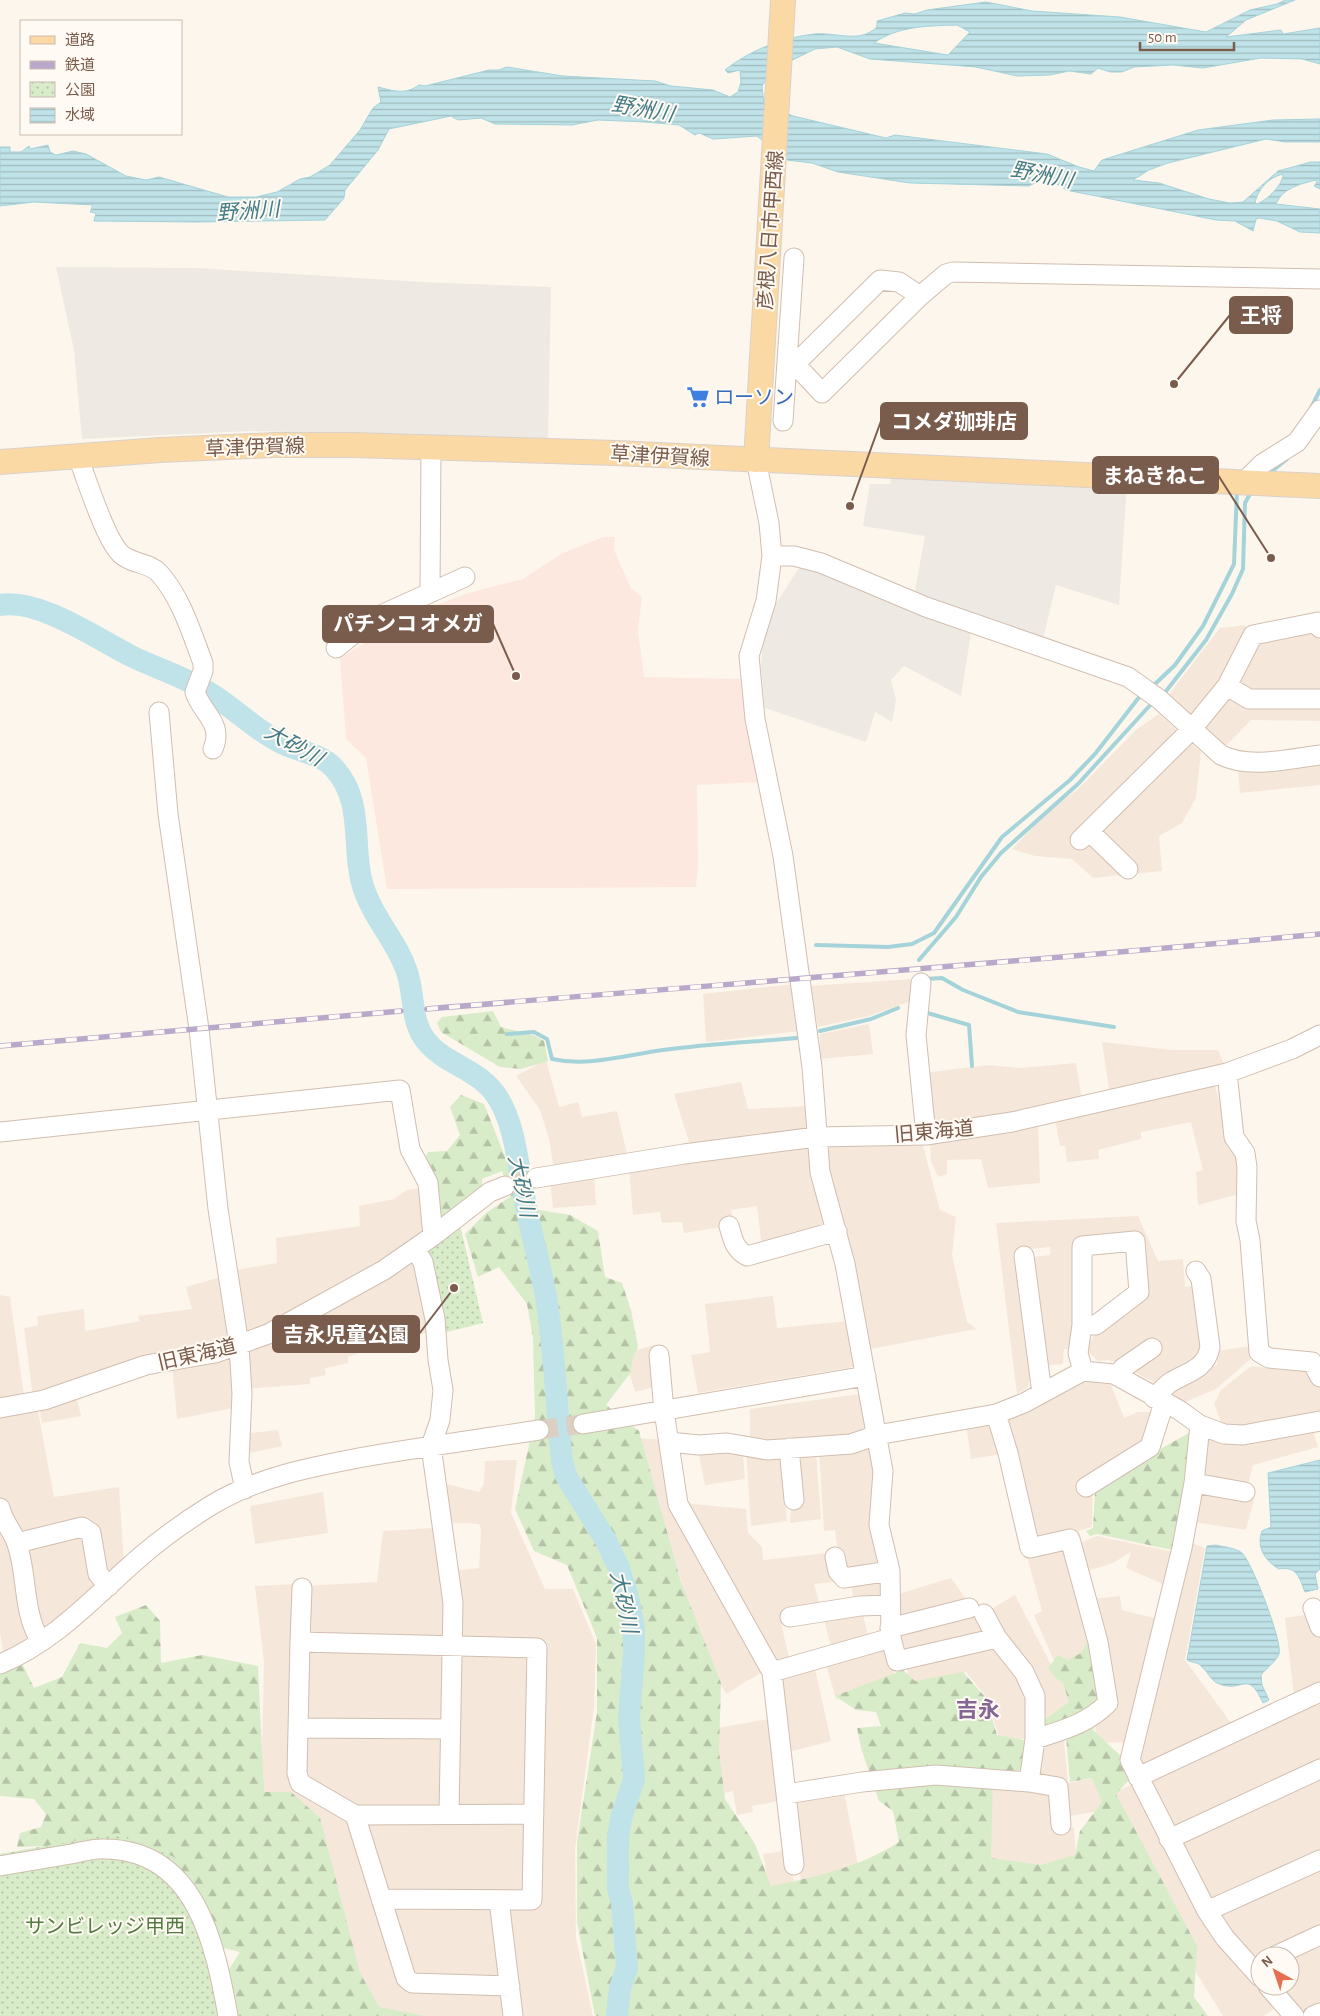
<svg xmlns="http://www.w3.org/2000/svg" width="1320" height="2016" font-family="'Alegreya Sans','Noto Sans JP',sans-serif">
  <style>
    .residential { fill: #f5e8da }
    .commercial { fill: #fde8e0 }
    .industrial { fill: #efe9e4 }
    .forest { fill: url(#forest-firs) }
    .park { fill: url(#park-dots) }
    .water { fill: url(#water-rules); stroke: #a5d3da; fill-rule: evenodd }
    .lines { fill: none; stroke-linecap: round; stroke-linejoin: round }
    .stream { stroke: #a5d3da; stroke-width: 4 }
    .river { stroke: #bfe3e8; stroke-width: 22 }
    .minor-tunnel { stroke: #dcd0c4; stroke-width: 19; stroke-dasharray: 19 9; stroke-linecap: butt }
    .minor-casing { stroke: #d1beb0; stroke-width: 21 }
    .major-casing { stroke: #dad1cd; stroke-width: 26 }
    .minor { stroke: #fff; stroke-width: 19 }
    .major { stroke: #fbd9a5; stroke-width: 24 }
    .rail-casing { stroke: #b9a8c9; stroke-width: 5.5 }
    .rail { stroke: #fffaf3; stroke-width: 4; stroke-dasharray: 11; stroke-linecap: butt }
    .labels { text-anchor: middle; stroke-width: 4; stroke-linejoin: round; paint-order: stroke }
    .street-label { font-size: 20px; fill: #7a5c4d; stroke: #fffaf3 }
    .shop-label { font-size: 20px; fill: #366cbe; stroke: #fffaf3; text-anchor: start }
    .park-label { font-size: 20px; fill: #537a41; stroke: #fffaf3 }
    .water-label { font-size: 21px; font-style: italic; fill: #437c86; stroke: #fffaf3 }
    .quarter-label { font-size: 22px; font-weight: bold; fill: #846695; stroke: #fffaf3 }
    .leader { fill: none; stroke: #7a5c4d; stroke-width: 2 }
    .callout-dot { fill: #7a5c4d; stroke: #fffaf3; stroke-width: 2 }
    .callout { fill: #7a5c4d; stroke: #7a5c4d; stroke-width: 2 }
    .callout-label { font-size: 21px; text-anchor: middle; font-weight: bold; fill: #fff }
  </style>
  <defs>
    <pattern id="forest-firs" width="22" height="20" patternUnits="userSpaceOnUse" patternTransform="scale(1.25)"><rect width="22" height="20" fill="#d8ecc9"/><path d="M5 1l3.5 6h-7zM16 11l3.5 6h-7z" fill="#b4c2a5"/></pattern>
    <pattern id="park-dots" width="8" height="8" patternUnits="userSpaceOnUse" patternTransform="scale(1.25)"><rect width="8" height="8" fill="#d8ecc9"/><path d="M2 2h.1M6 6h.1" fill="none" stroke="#b4c2a5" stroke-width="1.8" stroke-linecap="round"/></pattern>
    <pattern id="water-rules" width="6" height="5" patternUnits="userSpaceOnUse" patternTransform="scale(1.25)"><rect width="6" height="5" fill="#bfe3e8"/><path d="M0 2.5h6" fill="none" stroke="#a0bbbe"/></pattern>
  </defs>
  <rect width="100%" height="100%" fill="#fdf6ec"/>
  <path class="residential" d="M1246,625l-1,11 -22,48 -31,39 -26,-25 54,-70z
    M1317,626l3,9v60l-70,-1 -18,-10 23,-44z
    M1228,690l92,13v18l-69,-1 -28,29 -26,-21z
    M1159,714l42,38 -5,46 -14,25 -23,13 3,35 -69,7 -21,-19 -37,-3 -23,-7 32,-34 34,-26 59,-60z
    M1320,762v23l-80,8 -2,-23z
    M913,979v19l-7,5 -37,13 -51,11 -9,-41z
    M795,984l5,47 -94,11 -3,-48z
    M869,1024l4,30 -53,5v-25z
    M1102,1042l69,8h47l8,19 -116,27z
    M546,1060l13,47 19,-5 4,15 35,-6 11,47 -74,11 -5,-30 -9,-29 -24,-34z
    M1076,1063l6,38 -153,30 -7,-58 67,-8 31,3z
    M741,1082l7,27 60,-3v24l-117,18 -17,-54z
    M1214,1082l14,51 13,24 2,36 -45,12 -2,-33 7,-2 -12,-48 -50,10v7l-43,11 1,9 -32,3 -2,-16h-5l-5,-27z
    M1038,1123l2,60 -52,5 -7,-29 -34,1v14l-9,3 -7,-16 -1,-19z
    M810,1142l21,86 -69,20 -5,-42 -26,4 3,15 -50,8 -2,-11 -20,1 -2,-11 -27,3 -4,-48z
    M922,1142l18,68 16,7 -4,38 15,67 9,7 -106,20 -43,-177 -3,-26z
    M594,1175l2,30 -43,3 -3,-26z
    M422,1188l4,45 -56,37 -129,69 -11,-68 47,-8 -1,-25 84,-12 -1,-20 35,-7 13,-9z
    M1138,1216l20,45 25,-2 2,28 10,-1 8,63 -6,11 -42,23 -37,-20 -10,-3 -10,1 -12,-11 10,-19 47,-35v-60l-69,5v108h-10l-1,15 -21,2 -9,-109 17,-2v-8l-33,3 16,124 -6,14 -10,6 -21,-171z
    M416,1259l18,73 -76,12 -1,10 -9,3v6l-23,5 1,7 -16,3v6l-65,5 -5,-41z
    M224,1276l9,66 -200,56 -9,-70 14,-3 -1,-9 47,-7 1,22 55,-10 -2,-5 54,-7 -6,-22z
    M0,1295l10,2 14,98 -24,4z
    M773,1296l4,32 71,-7 11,45 -161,27 -7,-38 19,-3 -5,-48z
    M655,1345l3,41 -23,6 -11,-39z
    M1251,1346l2,11 -37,32 -36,15 -8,-4v-13l45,-22v-14z
    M236,1351l3,56 -62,12 -5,-55z
    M1284,1362l28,5 8,20v25l-79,14 -19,-1 -8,-21 7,-14 30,-24 31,4z
    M1088,1377h20l16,41 14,-6h17l-8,31 -54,49 -1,35 -54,15 -5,-6 -25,-118z
    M76,1394l5,22 -39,7 -3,-17z
    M860,1394l7,38 -5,5 -112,4v-32z
    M37,1406l17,91 65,-10 5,77 -60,57 -60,36 -4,-24v-219z
    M966,1423h18l14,9 4,22 -31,5z
    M1312,1428l6,19 -65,18 -6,23 -41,-9 -5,-5 6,-40z
    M278,1430l4,16 -38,8v-20z
    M637,1438l29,2 6,59 95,170 -41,25 -22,-39z
    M873,1443l11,123 -44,3 -5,-39 -11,1 -5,-81z
    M698,1450l45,4 2,25 -40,6z
    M746,1451l35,2 6,68 -36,5z
    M816,1451l5,68 -31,4 4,-71z
    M517,1460l-6,53 34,76h28l23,55 -2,63 -19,142 1,89 17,78h-75l-15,-107 32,-6 7,-259 -80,-1 -9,-72 26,-3 2,-39 -2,-5 -36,-2v-39l36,9 5,-8 1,-23z
    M1205,1489l49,10 -8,31 -52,-8 4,-29z
    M323,1492l5,41 -73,11 -5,-38z
    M683,1503l63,6 2,24 14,14 1,13 66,-7 5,29 -20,2 7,24 -40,15 9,39 -12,4z
    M433,1528l15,105 -6,7 -137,-6 1,-48 71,-4 6,-51z
    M1097,1536l77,16 -9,33 -39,-17 5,-16 -18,11 -28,9 -8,-28z
    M1191,1543l14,5 -20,112 49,67 -86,39 -8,-4 -2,-6z
    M1064,1549l29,89 -8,16 -27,16 -24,-55 8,-4 -15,-54z
    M951,1578l17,24 -73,21v-28z
    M886,1579l-2,21 -31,5 -1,-23z
    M297,1584l-4,203 55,28 52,157 103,23 4,21h-101l-29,-5 -116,-215 3,-134 -9,-76z
    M1015,1595l43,83 8,5 5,18 -31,21 -52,-111z
    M1120,1596l2,14 36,9 -28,123 -34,1 -6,-144z
    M971,1609l16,28 -88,19 -5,-24z
    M862,1610l7,30 -37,10 -9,-34z
    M1311,1614l9,23v48l-26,12 -9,-79z
    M995,1640l36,53v45l-31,3 -13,-43 -21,-26 -48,12 -10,-8 -2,-13z
    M885,1643l11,38 -60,18 -11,-38z
    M304,1651l142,3 -2,66 -137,3z
    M529,1651l3,155 -74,4 -2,-157z
    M814,1664l17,77 -45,12 -10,-69 9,-11z
    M1320,1702v62l-143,66 -7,-3 -20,-39 3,-10z
    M774,1718l10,82 -32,6 1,6 -16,3 -4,-24 -18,4 3,-67z
    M307,1731l133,4 5,4v66l-7,5h-83l-54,-36z
    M1064,1740l4,43 26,-5 11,26 -6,7 -34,6 -3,-35 -25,-3 2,-33z
    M1320,1775v79l-104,49 -10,-7 -24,-49 1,-8z
    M989,1783l65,6 4,41 16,-3 2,33 -40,8 -46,-7z
    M1136,1783l73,141 67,83 -12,9h-41l-32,-52 -76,-172z
    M844,1791l15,79 -58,14 -9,-83z
    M364,1818h161l-1,78 -137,-2z
    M790,1850l4,37 -24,7 -7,-40z
    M1320,1866v64l-60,26 -10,-2 -32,-33 2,-9z
    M391,1903l99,2 5,5 4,71h-84z
    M1320,1943v66l-10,4 -8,1 -26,-28h14v-29z"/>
  <path class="commercial" d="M603,537h12l-1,13 17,38 11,9 -4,34 6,46 96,2 18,103 -61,3 1,81 -2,21 -309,2 -21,-131 -20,-19 -6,-81 70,-43 58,-22 55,-14 38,-25z"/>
  <path class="industrial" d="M56,267l141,1 225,14 129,5 -3,152 -298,-8 -168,8 -8,-89z
    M922,477l205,6 -8,122 -63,-20 -13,54 -129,-43 11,-60 -62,-10 7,-42h20l1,-6z
    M800,566l23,3 86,39 62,25 -10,63 -57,-30 -13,14 5,20 -4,22 -17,-10 -9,30 -101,-34 -4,-41 2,-29 13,-34z"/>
  <path class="forest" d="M493,1011l8,16 35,9 8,5 4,20 -27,8 -21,-2 -59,-35 -4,-9 5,-6z
    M461,1095l23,9 34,85 21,21 31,5 28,16 7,46 17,6 9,27 7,37 -6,13 -1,12 -25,33 33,26 42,151 40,101 -2,69 6,47 30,45 16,42c45,-9 89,-19 128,-44l-6,-31 -14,-10 -18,-53 -4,-20 24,-2 -5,-14 -20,-2 -21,-14 68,-26 12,11 48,-9 23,26 11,37 32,6 -8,29 -28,3 -2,85 50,7 34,-10 5,-24 22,-29 -10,-24 -22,4 -4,-45 -24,-5 3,-13 24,-17 -6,-19 -6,-4 -9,-11 10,-13 10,5 13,-7 9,-15 25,41 -22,51 30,28 9,19 -16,17 81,152 -3,51 14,19h-613l-18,-94v-80l20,-130v-74l-30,-73 -33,-14 -19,-42 20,-92 -2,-79 -6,-34 -28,-37 -21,10 -13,-43 21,-21 25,-17 -9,-25 -20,8v18l-46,25 -13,-60 5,-10 19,-1 13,-16 -10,-28z
    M1196,1429l-19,122 -80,-17 -7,2 -4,-5 7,-3 2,-35 5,-10z
    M146,1605l14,16 1,42 41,-8 56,11 6,126h27l29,26 40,155 19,34 46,9h-192l-7,-42 14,-22 -17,-4 -149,-103 -57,2 3,-14 21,-6 5,-13 -12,-15 -34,-3v-124l21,-11 13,27 28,-11 18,-34 27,5 15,-15 -7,-16z"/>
  <path class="park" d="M460,1225l23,98 -40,10 -19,-79z
    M118,1833l56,24 53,102 11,57h-238v-162z"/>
  <path class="water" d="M1285,0h10l-49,20 -20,17 55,-7 2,4 37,-6v36l-18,-5 -41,-1 -58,10 -30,-3 -39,2 -12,5h-12l-12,-4 -7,6 -22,-3 -19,4 -33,1 -41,-9 -106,-8 -33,-12 -22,2 -41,20 -12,17 2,18 29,12 93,22 9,-3 152,19 32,13 15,4 8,-11 96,-30 75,-10 47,-1v23h-35l-19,-3 -98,24 -19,7 -16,10 26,3 50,16 21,4 13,-1 35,-31 33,-9h9v27l-6,-3 3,-4 -2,-2c-16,5 -31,7 -39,24l44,5v24l-20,-1 -23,-11 -18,-3 -3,1 -3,12 -18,-10 -19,-1 -150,-30c-13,-10 -23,-12 -37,-4l-119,-3 -72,-11 -26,-9 -25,-3 -30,-24 -44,3 -14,-6 -4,2 -16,-10 -34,-3 -47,-2 -26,5 -77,-1 -14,-6 -23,2 -7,-4 -62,13 -11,21 -33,40 -1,8 -19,22 -128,2 -103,-1 2,-8 -6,-1 3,-7 -59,-3 -34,4v-59h10v5h11l8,-6 1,3 18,-4 2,7 6,3 17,-4 13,3 40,22 20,4 13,-3 69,20h28l21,-5 23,-13 10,-2 20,-12 30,-35 13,-22 8,-6 -3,-15c16,4 27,8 41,-2l6,1 64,-16h10l8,-3 56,9 92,5 16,5 42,4 17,7 8,-5 3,-10 -1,-12 -12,3 -3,-3c25,-20 57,-32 89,-36 23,-2 45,10 63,-7v-6l28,-8 10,1 12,-4 59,-8 46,9 88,6 86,15 44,-22 27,-6zM957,25l13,7 -22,23 -74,-12c24,-17 53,-17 83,-18zM1283,174c0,11 -16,26 -26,30l-2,-2c4,-13 12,-24 28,-28z
    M1320,1460v109l-5,5 3,15 -13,3c-6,-15 -8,-26 -26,-23 -14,-8 -23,-22 -17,-38l9,-4 -3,-54z
    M1216,1545c8,2 20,3 26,8 10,9 41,90 37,101 -3,8 -13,14 -18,21l1,10 7,15 -6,3c-16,-36 -20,-8 -46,-20 -6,-3 -10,-12 -16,-17 -3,-4 -9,-3 -14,-6l20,-114z"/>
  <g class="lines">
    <path class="stream" d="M1311,408l9,-18
      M1271,472l16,-13
      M1154,685l21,-20 28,-39 31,-62 3,-73
      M1163,695l43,-55 26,-46 11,-25 2,-66 5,-9
      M816,945l72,2 24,-3 22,-11 68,-96 68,-57 25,-26 45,-58
      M919,960l37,-43 25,-40 20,-24 77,-69 75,-82
      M926,979l16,-1 21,12 55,22 96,15
      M924,1012l45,13 3,41
      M820,1031l51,-12 27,-11
      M507,1034l27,-2 13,7 5,20c37,8 74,-4 111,-9 44,-6 89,-8 134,-12"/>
    <path class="river" d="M0,605c39,-7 97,34 131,51 24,12 54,21 77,36 27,16 50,41 80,54 16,7 33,8 46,22 34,37 14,87 33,129 11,27 31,47 40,75 8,23 3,50 20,70 20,24 52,26 71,56 17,27 20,67 26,98 6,34 16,67 22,101 9,54 10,109 16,164l4,15 39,63 14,29 10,33 5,27v26l-5,63 5,62 -13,39 -3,20v50l4,15 5,65 -7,20 -3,28"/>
    <path class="minor-tunnel" d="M505,1186l31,-8
      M539,1430l44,-6"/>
    <defs>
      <path id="minor" d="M880,280l19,2 21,14 -98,97 -27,-29z
        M920,296l26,-22 7,-2 367,7
        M783,421l11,-163
        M78,457c9,23 26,78 41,95 10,12 30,10 40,21 22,24 33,61 44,90v8l-8,21c7,22 29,31 18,57
        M756,460l13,63 3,33 -6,45 -17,55 6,63 28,137 29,211 8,105 25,92 38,207 -4,54 11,46 1,67 6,23 100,-23 27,34 11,24v43
        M1244,482l18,-18 35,-22 23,-32
        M772,556h22l27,7 105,44 202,70 31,22 62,56c28,14 68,4 99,0
        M430,592l1,-144
        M336,648l36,-29 93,-42
        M1227,686l22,13h71
        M159,712l9,102 31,215 19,180 21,136 3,49 -3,68 6,27
        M1089,831l39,38
        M1080,840l111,-110 36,-44 26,-51 65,-13 2,6
        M921,983l-5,52 10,100
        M1227,1073l7,64 11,16 2,14 -1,54 4,19 9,112 10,6 43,4 8,15
        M0,1132l400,-42 10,59 18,34 5,53
        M536,1178l148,-24 132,-17 110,-2 86,-13 215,-49 65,-24 28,-14
        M729,1226c4,13 5,23 18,30l90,-25
        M415,1249l8,13 12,57 3,41 5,30 -3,30 -9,26 22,157 -4,210
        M1024,1256l18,137
        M1082,1325h14l43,-33 -4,-51 -53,5v79l-4,28 5,18
        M659,1355l5,56 14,93 94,168 14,122 76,-12 74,-7 93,7
        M1117,1376l6,-8 29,-20
        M1154,1398c5,-5 11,-12 17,-16 17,-10 35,-13 39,-35l-9,-68 -5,-8
        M0,1408l44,-8 102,-35 69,-12 53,-19 116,-64 49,-34 57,-44 15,-6
        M996,1414l12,39 22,95 40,-9 28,103 10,61c-21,21 -45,27 -73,36l-6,43 29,5 3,38
        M583,1424l283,-48
        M1200,1425l-6,58 -12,65 -52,212 77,151 18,27 35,39
        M669,1442l30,3 28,-2 40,7 84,-6 26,-9 119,-21 28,-11 59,-32 31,3 65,36 21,15 24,9 19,1 77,-14
        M789,1448l5,52
        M1194,1483l51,9
        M1086,1487l64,-40 14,-44
        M0,1508c3,14 13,23 17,36 11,32 5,68 24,98
        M17,1543l65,-16 9,6 7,41 11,12
        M835,1557l3,14 6,7 46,-7
        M1313,1608l7,19
        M984,1614l13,24
        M790,1617l70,-11 29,-1
        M890,1628l79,-20
        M300,1642l2,-54
        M0,1664c56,-23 95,-68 140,-107 22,-19 46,-36 70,-51 47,-29 101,-39 154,-49 58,-10 117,-18 175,-27
        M772,1672l119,-34
        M298,1728l151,1
        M1138,1777l182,-85
        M786,1794l8,71
        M355,1815l51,163 6,5 98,3
        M1169,1839l151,-70
        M0,1866c24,-4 48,-8 71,-12 11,-2 23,-6 34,-5 91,1 110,95 123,167
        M381,1899l151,1 5,-252 -237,-6 -3,131 3,10 55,32 179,-1
        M499,1900l14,116
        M1207,1911l113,-51
        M1275,1956l45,-21
        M1268,1986l26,30
        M1313,2016l7,-3"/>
      <path id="major" d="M756,460l27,-460
        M0,462l160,-12 115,-5h78l263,8 704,33"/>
    </defs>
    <use href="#minor" class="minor-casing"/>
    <use href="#major" class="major-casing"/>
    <use href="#minor" class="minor"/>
    <use href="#major" class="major"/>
    <defs>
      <path id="rail" d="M427,1009c298,-25 596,-47 893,-75
        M0,1046l401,-35"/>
    </defs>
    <use href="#rail" class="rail-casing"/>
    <use href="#rail" class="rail"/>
  </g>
  <defs>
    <symbol id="supermarket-bare" viewBox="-9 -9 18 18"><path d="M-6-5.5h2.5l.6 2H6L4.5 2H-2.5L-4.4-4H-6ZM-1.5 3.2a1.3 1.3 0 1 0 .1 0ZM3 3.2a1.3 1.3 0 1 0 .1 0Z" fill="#3f7fe0" stroke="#fffaf3" stroke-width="2.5" paint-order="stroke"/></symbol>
  </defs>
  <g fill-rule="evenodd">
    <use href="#supermarket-bare" x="682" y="381" width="32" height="32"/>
  </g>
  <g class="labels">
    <g class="street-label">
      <text transform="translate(770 230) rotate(-86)" y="7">彦根八日市甲西線</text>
      <text transform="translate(255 447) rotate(-2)" y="7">草津伊賀線</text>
      <text transform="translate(660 456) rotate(3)" y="7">草津伊賀線</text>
      <text transform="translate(934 1131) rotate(-5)" y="7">旧東海道</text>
      <text transform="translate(197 1354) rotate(-13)" y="7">旧東海道</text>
    </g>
    <g class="shop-label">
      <text x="714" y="404">ローソン</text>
    </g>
    <g class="park-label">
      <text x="105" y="1933">サンビレッジ甲西</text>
    </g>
    <g class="water-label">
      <text transform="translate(643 109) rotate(10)" y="7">野洲川</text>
      <text transform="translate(1042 175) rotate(11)" y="7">野洲川</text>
      <text transform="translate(248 211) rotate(-4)" y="7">野洲川</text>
      <text transform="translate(294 745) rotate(29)" y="7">大砂川</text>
      <text transform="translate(522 1186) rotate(78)" y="7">大砂川</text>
      <text transform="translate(624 1602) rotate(78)" y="7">大砂川</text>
    </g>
    <g class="quarter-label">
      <text x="978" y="1717">吉永</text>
    </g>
  </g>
  <path class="leader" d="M1174 384L1230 315M850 506L881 421M1271 558L1218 475M516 676L493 624M454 1288L419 1334"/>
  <g class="callout-dot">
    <circle cx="1174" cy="384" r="5"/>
    <circle cx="850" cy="506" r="5"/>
    <circle cx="1271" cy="558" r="5"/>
    <circle cx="516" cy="676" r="5"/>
    <circle cx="454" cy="1288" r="5"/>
  </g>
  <g class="callout">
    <rect x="1230" y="297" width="62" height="36" rx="5"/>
    <rect x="881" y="403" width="146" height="36" rx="5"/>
    <rect x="1093" y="457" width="125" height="36" rx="5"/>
    <rect x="323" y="606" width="170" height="36" rx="5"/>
    <rect x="273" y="1316" width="146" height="36" rx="5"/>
  </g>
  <g class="callout-label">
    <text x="1261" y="323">王将</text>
    <text x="954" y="429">コメダ珈琲店</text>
    <text x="1155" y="483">まねきねこ</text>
    <text x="408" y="631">パチンコ オメガ</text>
    <text x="346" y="1342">吉永児童公園</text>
  </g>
  <rect x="20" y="20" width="162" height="115" fill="#fffaf3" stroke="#cabbb1"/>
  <rect x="30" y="36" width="25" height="8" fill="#fbd9a5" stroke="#cabbb1"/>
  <text x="65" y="45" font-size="15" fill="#7a5c4d">道路</text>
  <rect x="30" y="61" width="25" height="8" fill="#b9a8c9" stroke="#cabbb1"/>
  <text x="65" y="70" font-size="15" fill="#7a5c4d">鉄道</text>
  <rect x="30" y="82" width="25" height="15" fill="url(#park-dots)" stroke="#cabbb1"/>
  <text x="65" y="95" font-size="15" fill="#7a5c4d">公園</text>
  <rect x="30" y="108" width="25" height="15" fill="url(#water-rules)" stroke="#cabbb1"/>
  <text x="65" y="120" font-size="15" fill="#7a5c4d">水域</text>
  <g transform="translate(1275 1971) rotate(320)"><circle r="24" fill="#fffaf3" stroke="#cabbb1"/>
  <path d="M0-4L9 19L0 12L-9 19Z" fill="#e76f51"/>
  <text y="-8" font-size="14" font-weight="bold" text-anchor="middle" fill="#7a5c4d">N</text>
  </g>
  <path d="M1140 42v8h94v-8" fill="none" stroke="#7a5c4d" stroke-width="2.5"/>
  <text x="1148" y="42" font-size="15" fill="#7a5c4d" stroke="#fffaf3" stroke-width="4" paint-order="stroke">50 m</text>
</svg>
